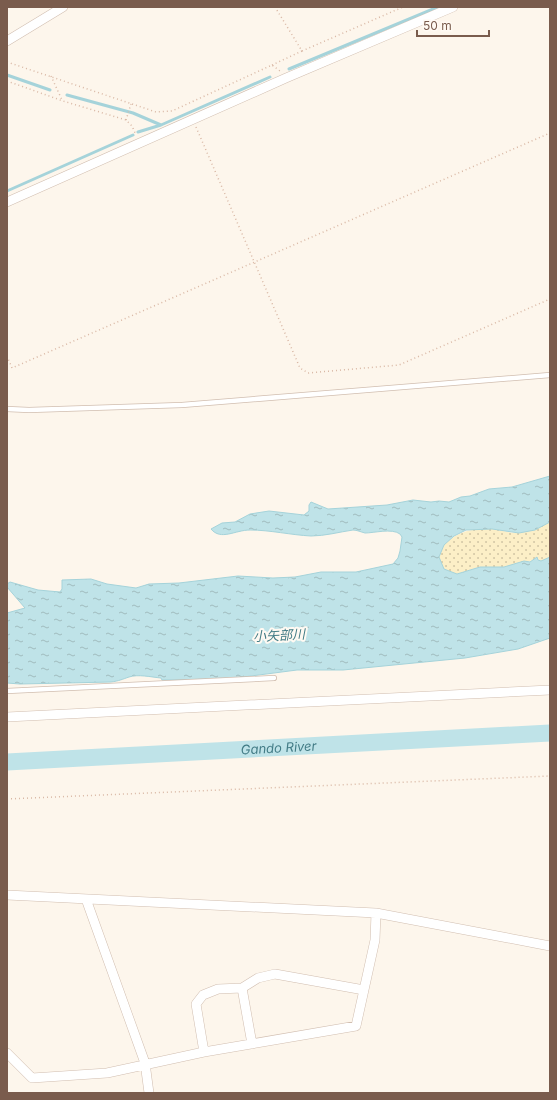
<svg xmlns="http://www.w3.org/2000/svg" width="557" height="1100" font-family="Inter,'Noto Sans JP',sans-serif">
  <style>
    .sand { fill: url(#sand-dots) }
    .water { fill: url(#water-ripples); stroke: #a5d3da }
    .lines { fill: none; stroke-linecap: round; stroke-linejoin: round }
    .stream { stroke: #a5d3da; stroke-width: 3 }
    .river { stroke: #bfe3e8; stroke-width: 17 }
    .service-casing { stroke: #d1beb0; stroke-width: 6 }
    .minor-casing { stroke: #d1beb0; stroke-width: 10 }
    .path { stroke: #d9b8a5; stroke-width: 1.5; stroke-dasharray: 1 3; stroke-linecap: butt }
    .service { stroke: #fff; stroke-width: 4.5 }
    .minor { stroke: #fff; stroke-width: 9 }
    .labels { text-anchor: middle; stroke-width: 4; stroke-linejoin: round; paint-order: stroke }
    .water-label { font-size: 13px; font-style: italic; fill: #437c86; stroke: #fffaf3 }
  </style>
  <defs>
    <pattern id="sand-dots" width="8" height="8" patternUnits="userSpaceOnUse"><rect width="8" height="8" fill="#fcefc7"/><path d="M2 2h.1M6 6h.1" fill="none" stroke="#d1c5a4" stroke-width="1.8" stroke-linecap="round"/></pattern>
    <pattern id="water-ripples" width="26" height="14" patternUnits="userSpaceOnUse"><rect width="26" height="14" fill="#bfe3e8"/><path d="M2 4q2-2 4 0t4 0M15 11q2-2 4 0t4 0" fill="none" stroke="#a0bbbe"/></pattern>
  </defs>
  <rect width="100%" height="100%" fill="#fdf6ec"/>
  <path class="sand" d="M550,522v35l-9,4 -3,-2 -34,8 -28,1 -19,6c-8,-1 -14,-4 -17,-11 -3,-8 0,-15 6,-20 15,-14 34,-16 54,-13 5,1 10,3 15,3 12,0 24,-7 35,-11z"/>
  <path class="water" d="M550,476v46l-15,8 -16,3 -27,-4 -26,1 -12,6 -10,9 -5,12 5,12 13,5 23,-7h24l20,-6 6,1 7,-5 1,3 3,1 9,-4v81l-32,11 -53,9 -122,12h-46l-69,9 -66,1 -1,-2c-10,-1 -23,-4 -32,-1 -6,2 -10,4 -18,5l-91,2 -13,-1v-70l18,-5 -18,-21v-3l3,-2 28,8 22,2 2,-3v-9l29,-1 16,5 29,4 13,-4 30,-1 59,-7 35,2 22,-1 26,-5h35l37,-8 5,-6 2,-7 2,-14 -2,-3c-8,-6 -26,-1 -35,-1 -4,-1 -8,-3 -12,-3 -14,2 -28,6 -42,6 -20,-1 -41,-6 -61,-6 -15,0 -29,11 -39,-1l11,-6 13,-1 15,-8 19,-3 35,4 5,-4v-6l2,-3 17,7 59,-4 26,-5 18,2 8,-1 10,1 12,-5 9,-1 19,-7 23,-2z"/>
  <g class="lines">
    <path class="stream" d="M289,69l149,-62
      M7,75l43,15
      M67,95l66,18 28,12
      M138,132l23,-7 109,-48
      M7,191l126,-56"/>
    <path class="river" id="s1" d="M7,762l543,-29"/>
    <defs>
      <path id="service" d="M7,409l22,1 153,-5 368,-30
        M7,691l267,-13"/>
      <path id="minor" d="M7,41l56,-34
        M7,202l279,-124 167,-71
        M7,717l543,-27
        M7,895l369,18 174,33
        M86,899l59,164 4,30
        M242,988l10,56
        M204,1052l-8,-48 7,-9 15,-6 24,-1 16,-10 17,-4 89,16
        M7,1053l25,25 75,-5 97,-21 152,-26 19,-86 1,-27"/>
    </defs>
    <use href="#service" class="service-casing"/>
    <use href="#minor" class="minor-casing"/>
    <path class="path" d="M302,51l101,-44
      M7,62l149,50 16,-1 100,-46 8,6
      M272,65l30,-14 -27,-44
      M51,76l11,24
      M7,81l56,20 63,19 6,6 4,9
      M126,120l5,-16
      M196,127l104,241 8,5 91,-8 151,-66
      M7,356l5,12 538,-235
      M7,799l543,-23"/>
    <use href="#service" class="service"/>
    <use href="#minor" class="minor"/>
  </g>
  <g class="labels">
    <g class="water-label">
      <text transform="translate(279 635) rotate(-3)" y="5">小矢部川</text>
      <text dy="5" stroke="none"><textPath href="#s1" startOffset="272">Gando River</textPath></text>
    </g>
  </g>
  <rect width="557" height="1100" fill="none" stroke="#7a5c4d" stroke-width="16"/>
  <path d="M417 30v6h72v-6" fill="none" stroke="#7a5c4d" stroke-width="2"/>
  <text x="423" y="30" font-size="12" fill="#7a5c4d" stroke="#fffaf3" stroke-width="3" paint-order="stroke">50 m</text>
</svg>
